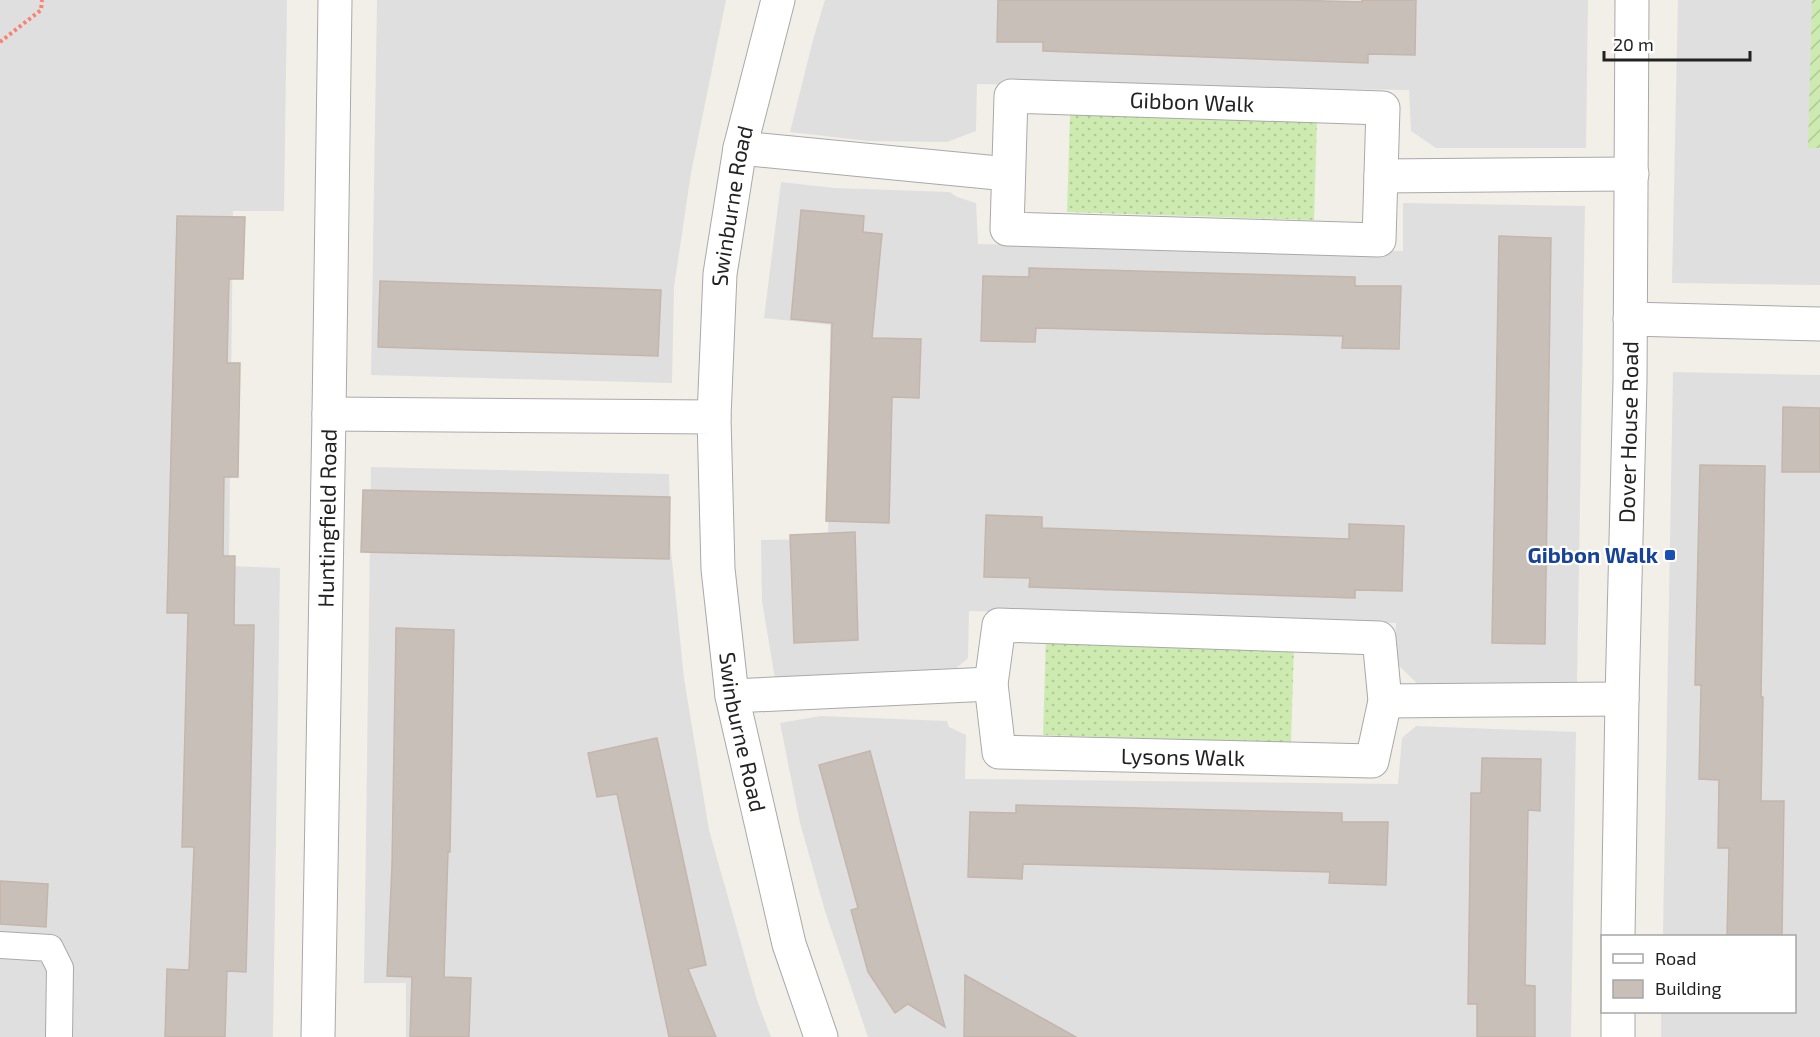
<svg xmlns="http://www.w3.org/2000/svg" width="1820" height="1037" font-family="'Exo 2',sans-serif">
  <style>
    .residential { fill: #e0dfdf }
    .grass { fill: url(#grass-dots) }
    .garden { fill: url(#garden-furrows) }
    .building { fill: #c7bfb8; stroke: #c4b6ab; stroke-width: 1.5 }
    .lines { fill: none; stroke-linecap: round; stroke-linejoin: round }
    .service-casing { stroke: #a9a9a9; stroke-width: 28 }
    .minor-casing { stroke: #a9a9a9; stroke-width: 35 }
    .tertiary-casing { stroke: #a9a9a9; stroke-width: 35 }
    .path { stroke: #fa8072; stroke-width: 4; stroke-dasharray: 3 3; stroke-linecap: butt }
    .service { stroke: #fff; stroke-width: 26 }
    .minor { stroke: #fff; stroke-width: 33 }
    .tertiary { stroke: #fff; stroke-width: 33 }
    .transit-dot { fill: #1a4fb4; stroke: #fff; stroke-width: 2 }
    .labels { text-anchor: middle; stroke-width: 4.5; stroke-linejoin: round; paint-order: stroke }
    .street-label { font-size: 22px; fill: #222; stroke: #fff }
    .transit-label { font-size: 22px; font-weight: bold; fill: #164399; stroke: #fff; text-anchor: end }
  </style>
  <defs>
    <pattern id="grass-dots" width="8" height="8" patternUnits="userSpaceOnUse" patternTransform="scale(1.5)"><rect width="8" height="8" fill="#cdebb0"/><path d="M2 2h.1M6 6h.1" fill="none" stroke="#b0c997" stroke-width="1.8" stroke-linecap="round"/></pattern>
    <pattern id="garden-furrows" width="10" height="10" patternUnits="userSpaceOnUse" patternTransform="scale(1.5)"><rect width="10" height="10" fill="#cdebb0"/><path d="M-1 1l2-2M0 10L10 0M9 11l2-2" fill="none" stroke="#b0c997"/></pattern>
  </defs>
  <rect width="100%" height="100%" fill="#f2efe9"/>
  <path class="residential" d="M0,0h287l-3,211h-51l-4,355 51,2 -7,469h-273z
    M377,0h349l-35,173 -17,114 -2,96 -301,-8z
    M825,0h763l-2,148h-150l-25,-17 -2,-41 -432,-6 -1,47 -29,11 -79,-1 -78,-9 23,-92z
    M1678,0h142v285l-148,-2z
    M781,182l53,6 116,4 7,5 19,6 2,41 425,7v-48l182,3 -8,476 -155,6 -28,-27 2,-38 -427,-12 -1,47 -17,15 -69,-1 -107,7 -13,-78 -1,-61 67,-1 2,-214 -66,-7z
    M1673,372l147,3v662h-159v-25h133v-76h-131z
    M371,467l298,7 2,77 13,127 25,152 48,170 14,37h-365v-54h-42z
    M821,716l126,5 2,6 17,8 -1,44 433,5 4,-46 14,-12 160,6 -5,305h-703l-43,-126 -25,-88 -20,-100z"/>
  <path class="grass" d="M1070,114l247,7 -3,99 -247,-8z
    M1046,636l248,8 -3,99 -248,-8z"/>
  <path class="garden" d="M1812,0h8v148h-12z"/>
  <path class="building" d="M998,0h290l74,2v-2h54l-1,55 -47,-1v9l-325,-12v-9h-46z
    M801,210l63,6 -1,16 19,2 -10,104 49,1 -2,59 -27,-1 -3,126 -63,-2 6,-198 -41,-4z
    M177,216l68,1 -2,62h-14l-2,84h13l-2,114h-14l-1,79h12l-1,69h20l-5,240 -3,107 -19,-1 -2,66h-60l2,-68 22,1 5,-123h-12l6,-234h-21z
    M1499,236l52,2 -6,406 -53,-1z
    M1029,268l326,9v9h46l-2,63 -57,-1 1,-12 -307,-8 -1,14 -54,-1 2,-65 46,1z
    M380,281l281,9 -3,66 -280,-9z
    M1783,407l37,1v64h-38z
    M1700,465l65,1 -4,231h2l-2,104h23l-2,135h-55l2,-88h-11l1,-68 -20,-1 2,-94h-6z
    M363,490l307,7 -1,62 -308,-7z
    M986,515l56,2v11l307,11v-15l55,2 -2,65 -47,-1v8l-326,-11 1,-9 -46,-1z
    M855,532l3,108 -64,3 -4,-108z
    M396,628l58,2 -4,222h-2l-4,125 27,1 -2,59h-59l2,-60 -25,-1 5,-111z
    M657,738l49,227 -18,4 28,68h-47l-52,-243 -20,3 -9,-44z
    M870,751l45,167 30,109 -37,-23 -13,9 -27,-41 -17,-62 7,-2 -39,-143z
    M1482,758l59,1 -1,52 -12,-1 -3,175 10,1v51h-58v-33h-9l3,-211h10z
    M1016,805l326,8v9h46l-2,63 -57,-2 1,-11 -307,-8 -1,15 -54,-2 2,-65 46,1z
    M0,881l48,3 -2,43 -46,-3z
    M965,975l111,62h-112z"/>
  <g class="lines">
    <defs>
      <path id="service" d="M0,945l50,3 10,20 -1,69"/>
      <g id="minor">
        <path d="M1011,96l372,12 -4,132 -372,-11z"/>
        <path d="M740,148l268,26"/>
        <path d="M1381,176l251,-2"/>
        <path d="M1630,319l190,5"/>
        <path id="s1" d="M329,414l385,3 4,152 14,127 57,248 32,93"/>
        <path id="s2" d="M714,417l6,-143 20,-126 38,-148"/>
        <path d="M999,625l380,13 6,63 -13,60 -373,-9 -8,-68z"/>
        <path d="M732,696l259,-12"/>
        <path d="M1385,701l237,-2"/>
        <path id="s3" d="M318,1037l11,-623 6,-414"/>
      </g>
      <g id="tertiary">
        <path id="s4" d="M1618,936l4,-237 8,-318 2,-381"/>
        <path d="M1618,1037v-25"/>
      </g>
    </defs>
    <use href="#service" class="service-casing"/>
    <use href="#minor" class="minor-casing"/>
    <use href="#tertiary" class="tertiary-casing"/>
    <path class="path" d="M0,42l41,-32 1,-10"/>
    <use href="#service" class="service"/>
    <use href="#minor" class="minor"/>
    <use href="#tertiary" class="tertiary"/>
  </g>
  <rect class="transit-dot" x="1664" y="549" width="12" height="12" rx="3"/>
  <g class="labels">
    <g class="street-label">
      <text transform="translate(1192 102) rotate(2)" y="8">Gibbon Walk</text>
      <text dy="8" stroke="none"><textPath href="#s2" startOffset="212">Swinburne Road</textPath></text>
      <text dy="8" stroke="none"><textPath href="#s4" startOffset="504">Dover House Road</textPath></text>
      <text dy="8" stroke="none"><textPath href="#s3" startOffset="519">Huntingfield Road</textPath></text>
      <text dy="8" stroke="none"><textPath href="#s1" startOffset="702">Swinburne Road</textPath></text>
      <text transform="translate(1183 757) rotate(1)" y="8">Lysons Walk</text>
    </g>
    <g class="transit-label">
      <text x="1658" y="563">Gibbon Walk</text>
    </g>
  </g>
  <rect x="1601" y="935" width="195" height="78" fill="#ffffff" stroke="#a7a7a7" stroke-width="1.5"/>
  <rect x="1613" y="954" width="30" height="9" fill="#ffffff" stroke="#a7a7a7" stroke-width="1.5"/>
  <text x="1655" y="965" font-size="18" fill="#222222">Road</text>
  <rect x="1613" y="980" width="30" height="18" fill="#c7bfb8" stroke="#a7a7a7" stroke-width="1.5"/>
  <text x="1655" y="995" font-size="18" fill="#222222">Building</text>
  <path d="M1604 51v9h146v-9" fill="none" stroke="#222222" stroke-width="3"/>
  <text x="1613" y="51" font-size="18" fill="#222222" stroke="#ffffff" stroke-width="4.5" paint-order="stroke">20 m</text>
</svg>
